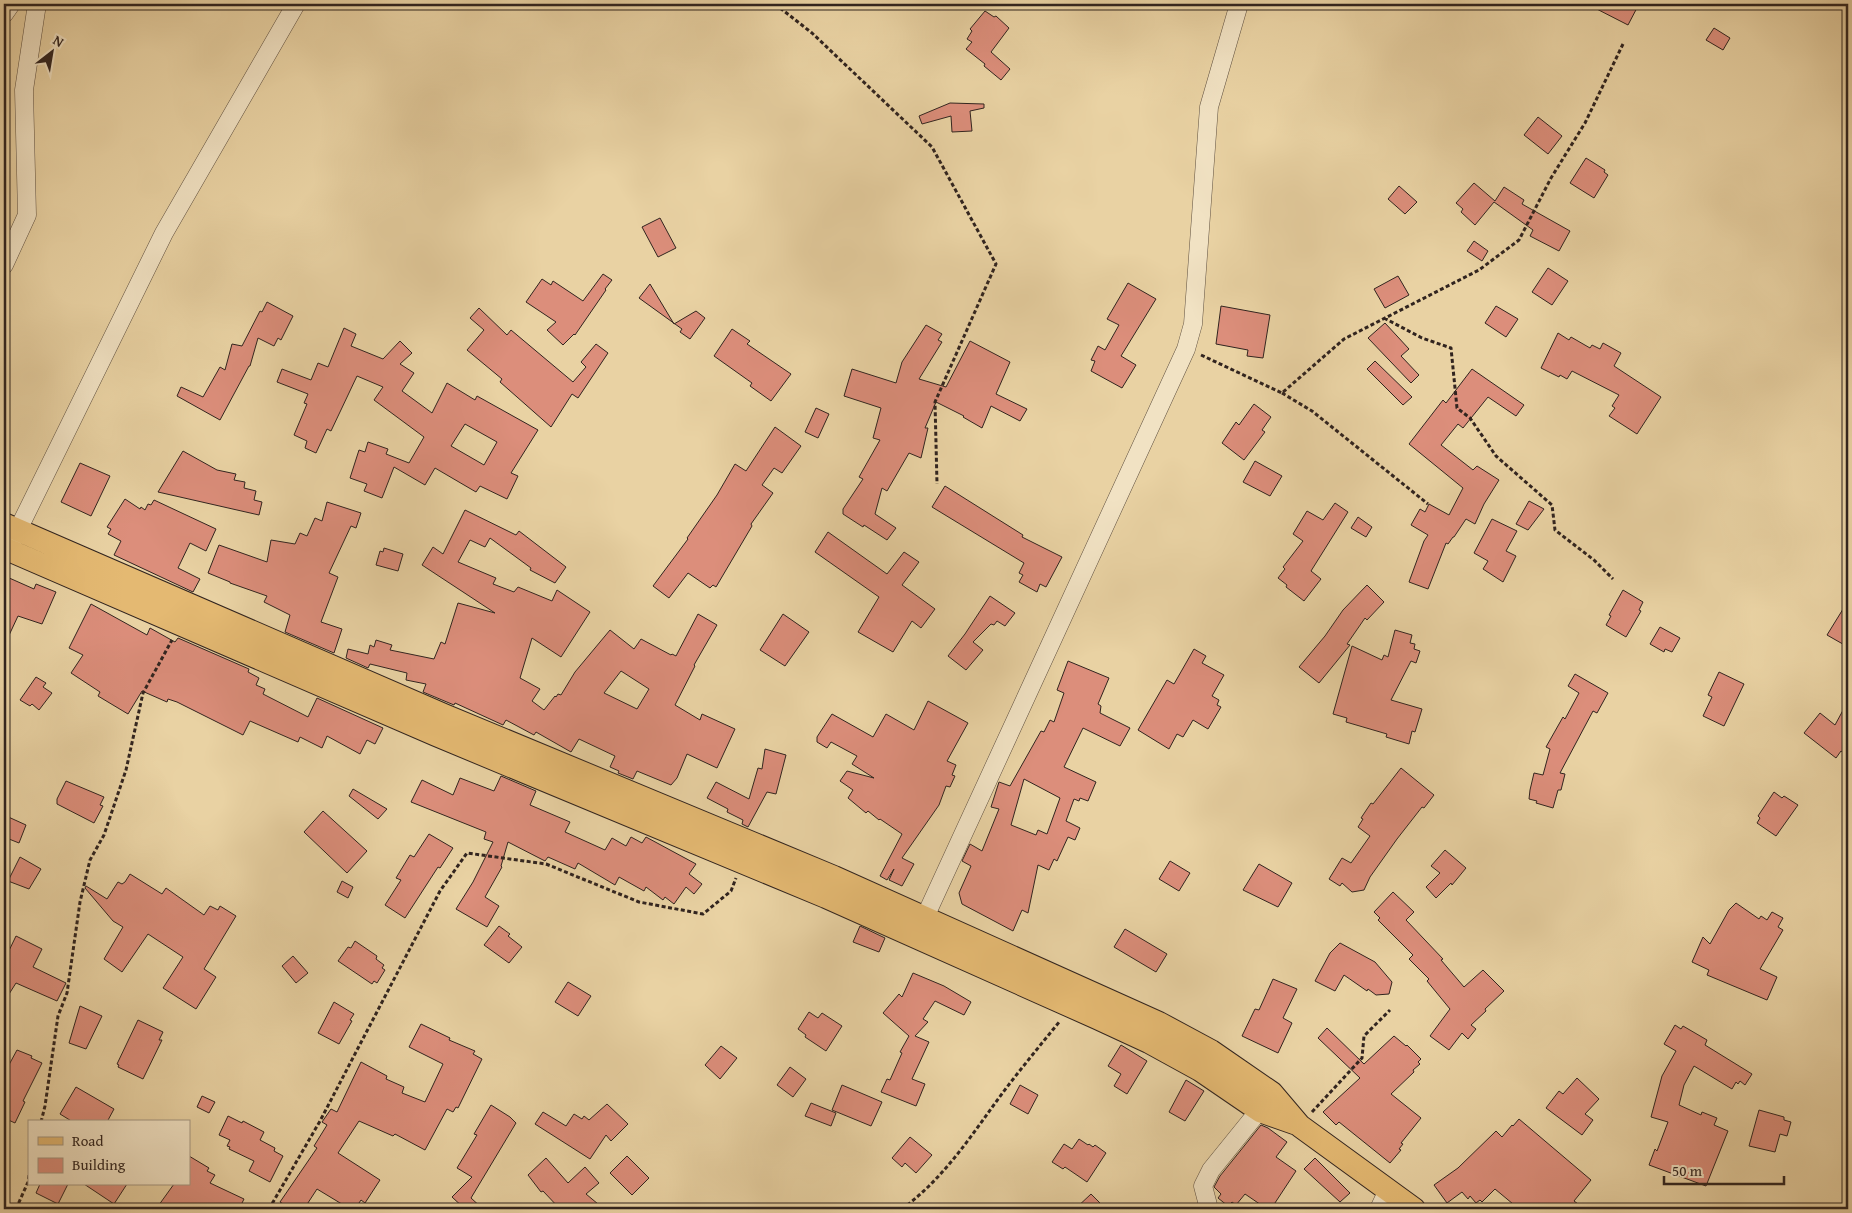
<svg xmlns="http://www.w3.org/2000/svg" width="1852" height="1213" font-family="'Gentium Book Plus',serif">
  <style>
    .building { fill: #dc8e7b; stroke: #31241f; fill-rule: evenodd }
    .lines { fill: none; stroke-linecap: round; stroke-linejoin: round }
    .minor-casing { stroke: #5f5040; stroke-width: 19 }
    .major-casing { stroke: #31241f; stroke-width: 24 }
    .path { stroke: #31241f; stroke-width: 3; stroke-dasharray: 4 2.5; stroke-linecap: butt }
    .minor { stroke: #f1e2c3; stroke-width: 18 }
    .major { stroke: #e4b972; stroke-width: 22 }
  </style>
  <rect width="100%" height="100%" fill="#e9d2a3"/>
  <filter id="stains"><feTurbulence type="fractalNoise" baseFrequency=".004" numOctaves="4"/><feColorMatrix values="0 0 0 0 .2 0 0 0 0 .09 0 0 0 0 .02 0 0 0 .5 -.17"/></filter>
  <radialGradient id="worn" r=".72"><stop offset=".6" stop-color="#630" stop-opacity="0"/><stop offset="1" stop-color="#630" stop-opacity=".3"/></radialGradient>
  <path class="building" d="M1587,4h52l-11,21z
    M985,11l9,6 2,-1 13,12 -18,24 19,17 -9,11 -17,-14 1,-2 -19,-15 6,-7 -5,-3 5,-8 -2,-2z
    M1714,28l16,10 -7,12 -17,-10z
    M950,103l34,1v4l-14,3 2,20 -20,1 -1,-16 -29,8 -3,-8z
    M1538,117l24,19 -14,18 -24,-19z
    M1586,158l19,12 -1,2 4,3 -14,23 -24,-15z
    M1474,183l21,18 9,-14 20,13 -2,4 48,27 -11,20 -29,-15 3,-6 -39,-28 -19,23 -14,-13 2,-3 -7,-6z
    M1399,186l18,16 -12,12 -17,-15z
    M660,218l16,30 -18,9 -16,-30z
    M1474,241l14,10 -6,10 -15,-10z
    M1548,268l20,13 -16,24 -20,-13z
    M603,274l9,6 -7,9 1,1 -31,45 -1,-1 -11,11 -16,-15 9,-8 -30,-20 16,-23 9,6 2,-4 30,20z
    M1398,276l11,19 -24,13 -11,-19z
    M1128,283l28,16 -35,57 15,9 -14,23 -31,-17 4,-10 -4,-1 7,-14 7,4 14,-25 -12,-6z
    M650,284l24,40 22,-13 9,7 -15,21 -10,-7 2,-3 -43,-31z
    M267,302l26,14 -12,24 -3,-2 -4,8 -16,-8 -8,28h-1l-29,54 -43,-24 4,-9 22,10 17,-30 5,3 7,-26 10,2 18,-35 2,1z
    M1221,306l49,9 -7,43 -16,-2 1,-6 -32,-6z
    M1496,306l22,13 -12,18 -21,-14z
    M479,308l28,27 4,-5 62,52 13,-15 -5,-5 15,-18 12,9 -30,45 -6,-4 -21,33 -51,-45 2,-3 -35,-29 17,-20 -14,-12z
    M1385,323l24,26 -8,7 18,19 -8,8 -43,-45z
    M926,325l16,9 -4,6 4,2 -23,37 27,8 24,-46 40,21 -14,32 31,15 -7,12 -29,-15 -9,22 -19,-11 1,-1 -28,-14 -11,26h3l-7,30 -12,-5 -22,38 -5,-3 -7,26 21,14 -9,12 -23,-15 -1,2 -20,-13v-5l20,-30 -4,-2 21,-37 -7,-2 8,-30 -37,-12 8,-27 44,14 6,-21z
    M344,328l12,6 -5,12 32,13 17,-18 12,12 -12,11 14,9 -12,18 30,22 15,-30 28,17 2,-4 61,34 -27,43 7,3 -11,23 -27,-13 -4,6 -41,-24 -10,17 -31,-18 -12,31 -18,-7 3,-7 -17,-6 9,-28 6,2 3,-10 20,7 -2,5 23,9 15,-26 -50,-37 9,-13 -26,-11 -26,55 -4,-2 -11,24 -11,-5 2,-7 -13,-6 13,-31 -3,-1 4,-9 -31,-12 5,-13 29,11 7,-17 10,4zM465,424l32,18 -13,23 -33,-19z
    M732,329l18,12 -3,3 44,30 -20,27 -21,-15 2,-3 -38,-27z
    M1558,333l11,7 2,-3 19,11 2,-3 8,4 3,-6 18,10 -7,13 47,31 -24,37 -28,-18 6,-8 -3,-2 7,-11 -47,-24 -5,8 -7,-4 -1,2 -18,-9z
    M1375,361l37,36 -9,8 -36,-36z
    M1472,369l52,36 -8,11 -28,-19 -25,31 -5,-4 -17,21 32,25 4,-4 22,14 -15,24 -9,20 -9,-5 -12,18h-1l-5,7 -2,-1 -18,46 -19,-7 15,-41 4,-6 -17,-10 9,-16 5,3 4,-8 20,11 14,-27 -54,-44 34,-44 3,3z
    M1254,404l17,13 -9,13 3,2 -21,28 -22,-17 14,-21 3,3z
    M816,408l13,6 -11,24 -13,-6z
    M775,427l26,19 -19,27 -8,-5 -12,17 11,8 -22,31 1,2 -36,61 -3,-2 -3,3 -22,-15 -19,25 -16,-12 35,-47 -1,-1 30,-43 18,-31 11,7z
    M183,451l34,19 19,4 -2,6 11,2 -1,6 12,3 -2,9 8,2 -3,13 -101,-23z
    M1255,461l27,15 -12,20 -27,-14z
    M80,463l30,13 -19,40 -30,-14z
    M945,486l78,49 -1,2 40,20 -16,30 -6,-3 -3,8 -18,-10 4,-7 -4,-2 5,-10 -92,-56z
    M125,499l15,10 1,-2 4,3 3,-6 3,1 3,-5 62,29 -10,22 -16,-8 -12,25 22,11 -7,13 -79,-37 7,-14 -13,-7 3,-5 -4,-2z
    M1529,501l15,8 -16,21 -12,-6z
    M327,502l34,11 -5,15 -5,-2 -22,47 9,4 -17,45 21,7 -8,24 -49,-21 5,-17 -26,-13 3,-6 -37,-13v-1l-22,-9 11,-28 48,17 4,-22 24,4 5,-11 7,3 8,-18 7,3z
    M1335,503l13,9 -37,59 10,8 -17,22 -18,-14 1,-2 -9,-7 7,-9 -2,-2 20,-26 -10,-7 14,-23 16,9z
    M465,510l51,25 3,-4 47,36 -11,16 -25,-13 1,-2 -41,-30 -5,9 -15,-7 -12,22 38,16 -3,6 21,8 4,-5 34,14 5,-11 33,22 -29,45 -29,-19 -12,40 20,11 -8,12 12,9 11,-14 1,1 2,-3 3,1 14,-23 35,-42 24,19 7,-10 30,16 1,-1 4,2 22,-42 19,11 -23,40 1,1 -20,39 25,15 2,-6 33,15 -18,39 -30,-14 -10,24 -6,7 -34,-14 -4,8 -15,-6 1,-2 -9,-4 5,-11 -36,-17 -8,13 -35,-20 -2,3 -28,-15 -3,5 -48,-22 -1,2 -31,-13 3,-8 -20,-4 1,-7 -37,-9 -2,4 -22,-10 2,-9 20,5 2,-9 4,2 2,-7 16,5 -2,5 44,9 7,-17 4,2 13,-41 37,10 -73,-48 11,-18 10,7zM621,671l28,18 -12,20 -33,-16z
    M1358,517l14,10 -6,10 -15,-9z
    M1492,519l25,12 -11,20 10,5 -13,26 -20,-13 5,-8 -14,-8z
    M828,532l59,42 17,-22 15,10 -17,23 33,24 -14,19 -9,-7 -19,31 -35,-20 21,-35 -64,-45z
    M384,548l19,6 -5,17 -22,-6 4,-14 3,1z
    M7,577l27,12 2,-5 20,8 -14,32 -24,-8 -14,30v-61z
    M1367,585l17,17 -17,18 -2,-2 -18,26 3,1 -31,38 -20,-16 26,-31 18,-26z
    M1623,590l20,12 -4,8 2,1 -15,26 -20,-12 5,-9 -2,-1z
    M990,596l25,17 -10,13 -8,-5 -3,4 -3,-1 -18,18 10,8 -17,20 -18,-14 17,-22z
    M1848,601v46l-21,-12z
    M91,604l56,31 3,-7 25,14 3,-4 71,31 -1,3 11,6 -3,7 9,4 -2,5 45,23 9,-19 66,30 -8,16 -8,-4 -7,14 -33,-18 -5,12 -22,-11 -2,5 -48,-21 -7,14 -66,-33 -9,-3 -1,3 -25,-11 -14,23 -30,-18 2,-4 -29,-19 12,-18 -14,-7z
    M783,614l26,18 -24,34 -25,-16z
    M1660,627l20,11 -8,14 -7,-3 -1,3 -14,-8z
    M1395,630l17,5 -2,8 5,1 -1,5 6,2 -4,12 -5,-2 -20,39 31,9 -7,23 -3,-1 -3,13 -23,-7 1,-3 -41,-12 1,-4 -14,-4 19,-68 30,14 2,-5 4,2z
    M1194,649l12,7 -4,7 22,12 -12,21 7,4 -2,5 4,2 -13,22 -15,-9 -10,17 -6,-3 -8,15 -31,-19 29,-50 7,4z
    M1068,661l41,17 -11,26 3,2 -1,7 30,15 -10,18 -37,-18 -19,39 32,15 -8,19 -8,-3 -1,3 -5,-2 -8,22 14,7 -5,12 -7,-3 -11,24 -3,-2 -5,11 -11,-5 -10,48 -6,-3 -9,21 -51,-27 -3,-11 12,-27 -9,-5 8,-17 12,7 17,-42 -8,-2 8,-25 11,4 31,-55 3,1 6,-12 4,2 10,-29 -7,-3zM1024,779l36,19 -13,36 -9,-4 -2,5 -25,-10z
    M1719,672l25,12 -20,42 -21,-10 9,-19 -4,-2z
    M1575,674l33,19 -11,20 -4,-2 -33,62 5,1 -4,16h-3l-5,18 -17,-5 1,-2 -8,-2 1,-9 4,-17 9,2 7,-26 -4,-2 17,-30 2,2 14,-26 -11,-7z
    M36,677l10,6 -3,4 9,6 -13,17 -7,-6 -2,2 -10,-6z
    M928,701l40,22 -21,38 9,4 -4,10 3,1 -5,11 -4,-1 -7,19 -37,53 12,6 -12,22 -13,-6 5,-11 -7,11 -7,-4 22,-42 -22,-15 -1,1 -11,-9 -2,2 -18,-15 5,-8 -13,-9 7,-10 27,7 -22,-14 5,-8 -26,-14 -4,6 -10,-6v-5l15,-23 41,23 13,-23 28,16z
    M1848,701v55l-7,-5 -5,7 -32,-25 16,-20 15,12z
    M765,749l21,6 -10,39 -9,-2 -19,35 -6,-3 1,-4 -16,-8 1,-3 -21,-11 9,-16 33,17 9,-31 4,1z
    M1401,768l33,27 -10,13 -2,-1 -25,32 -27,38 -6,13 -12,2 -10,-9 -2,3 -11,-7 13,-21 9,5 19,-27 -12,-9 5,-8 -2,-1 10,-15 2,1z
    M501,776l35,15 -6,14 40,17 -5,10 40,18 7,-12 14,8 5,-9 11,6 4,-6 50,27 -7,10 13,10 -8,10 -8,-7 -12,17 -9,-7 -2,3 -17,-13 -2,4 -25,-14 -4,8 -37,-22 -3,6 -27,-12 -3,4 -37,-19 -7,24 1,1 -17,30 14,9 -12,21 -31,-18 17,-27 20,-40 -9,-3 2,-7 -75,-30 11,-22 31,15 7,-17 34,13z
    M66,781l38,16 -4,8 3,1 -9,17 -37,-19v-5z
    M353,789l34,20 -9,10 -29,-23z
    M1774,792l8,6 2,-2 14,9 -22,31 -19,-13 3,-5 -2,-2z
    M323,811l44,40 -20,22 -43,-41z
    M4,815l22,10 -7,18 -15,-6z
    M429,834l24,14 -13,20 -2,-1 -33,51 -20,-13 16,-25 -5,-2 14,-23 4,2z
    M1445,850l21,18 -14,17 -1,-2 -15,15 -10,-11 14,-14 -9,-7z
    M20,857l21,12 -12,20 -21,-8z
    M1170,861l20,12 -11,18 -20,-12z
    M1259,864l33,19 -14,24 -35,-17z
    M130,874l32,20 4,-6 38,27 6,-9 8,4 2,-4 16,10 -32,53 12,8 -20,32 -33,-21 20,-31 -35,-23 -26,38 -18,-13 19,-32 -10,-6 -28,-33 1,-2 21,13 11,-17 4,2 3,-2z
    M342,881l11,6 -5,11 -11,-6z
    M1393,892l21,20 -8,8 37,39 -2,1 23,27 19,-17 21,21 -19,18 1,2 -15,14 5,4 -8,10 -6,-6 -13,17 -19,-14 20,-27 -23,-28 2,-2 -20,-20 4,-4 -35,-35 2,-2 -6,-6z
    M1736,903l23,16 2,-3 6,4 5,-8 11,6 -5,9 5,3 -23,39 17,8 -10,23 -60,-25 2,-5 -17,-8 11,-25 7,7 19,-34z
    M499,926l11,8 -2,2 14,11 -13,16 -25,-18z
    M860,926l25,12 -6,14 -26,-10z
    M1125,929l42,25 -11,18 -42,-25z
    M16,936l26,13 -9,18 33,16 -9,18 -41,-18 -12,19v-41z
    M355,941l22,15 -1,3 8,6 -2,3 3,2 -8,13 -3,-2 -2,3 -34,-23 10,-14 3,1z
    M1340,943l35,19 17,20 -3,12 -13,1 -8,-6 -1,2 -23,-16 -9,16 -20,-10 15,-28z
    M293,956l15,17 -12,10 -14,-17z
    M913,973l31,13 27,16 -7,13 -29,-14 -12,18 5,3 -13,14 14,6 -17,37 13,5 -9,22 -35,-14 6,-13 3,1 12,-27 -2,-1 9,-16 -26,-23 16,-19 3,3z
    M1273,979l24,10 -14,29 9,5 -14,30 -36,-17 13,-27 4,1z
    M568,982l23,14 -13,20 -23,-14z
    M334,1002l20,12 -4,6 2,1 -13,23 -21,-11z
    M80,1006l22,10 -16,33 -17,-6z
    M809,1012l9,6 4,-5 20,13 -16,25 -21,-14 1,-2 -8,-6z
    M138,1020l25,12 -4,8h3l-19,39 -25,-12 1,-2 -2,-1z
    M421,1024l29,14 -1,2 26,11 -2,3 9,5 -24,49 -2,-1 -3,5 -6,-3 -22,41 -30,-16 -2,2 -34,-15 -21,32 42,27 -15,23 -4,-3 -6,9h-5l-33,-20 -13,20h-12l-12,-7 37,-54 -3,-2 13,-21 -5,-3 9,-13 6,3 24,-50 26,14 -1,3 18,8 -2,6 23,9 18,-38 -34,-17z
    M1675,1025l6,4 2,-3 24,14 -2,5 47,29 -7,11 -5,-4 -2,3 -2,-2 -4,7 -38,-23 -10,19 -5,20 22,10 1,-3 15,6 -3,7 14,6 -22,55 -57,-21 6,-16 2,2 11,-29 -17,-5 11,-41 14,-25 -12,-7z
    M1327,1028l37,36 30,-28 12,10 1,-1 14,14 -3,3 2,2 -7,6 1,2 -23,22 30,24 -20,25 2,1 -4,5 2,1 -11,13 -51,-41 -3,3 -13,-13 37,-34 -42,-40z
    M1121,1045l26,16 -20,33 -13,-8 7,-12 -13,-8z
    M721,1046l16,12 -17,21 -15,-14z
    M17,1050l15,6 -1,2 11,5 -19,38 2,1 -10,21 -11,-5v-44z
    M790,1067l16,12 -13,18 -16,-12z
    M1577,1078l22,21 -14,15 8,6 -11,15 -36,-27 13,-17 4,3z
    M1186,1080l18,11 -19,30 -16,-9z
    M842,1085l40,17 -11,24 -39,-16z
    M1020,1085l18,10 -10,19 -18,-10z
    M76,1087l38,22 -7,13h-34l-13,-8z
    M202,1096l13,6 -6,11 -12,-6z
    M811,1103l25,10 -5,13 -26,-10z
    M607,1104l21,20 -17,17 -5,-6 -16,24 -55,-35 8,-12 23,14 8,-12 8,5 2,-3 5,4z
    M491,1105l19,12 6,6 -45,75 12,11h-18l-13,-12 20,-20 -15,-9 20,-33 -3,-1z
    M1759,1110l25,7v3l7,2 -4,14 -7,-2 -5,18 -26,-6z
    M228,1116l14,7 1,-2 21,11 -4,8 15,8 -1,3 9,5 -13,26 -21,-11 5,-10 -25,-12 1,-2 -3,-1 3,-6 -11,-5z
    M1519,1119l72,61 -17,21 11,8h-66l-24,-20 -13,13 -2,-2 -4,3 -6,-7 -2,3 -6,-7 -15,11 -13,-18 24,-17 38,-37 6,6 10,-12 1,1z
    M1261,1125l7,3 19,14 -11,15 20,14 -25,38h-4l-22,-15 -9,11 -4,-3 -4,4 -10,-8 3,-4 -7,-7 6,-11z
    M910,1137l22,18 -16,18 -11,-10 -3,4 -10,-9z
    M1079,1139l9,6 1,-1 4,3 2,-2 11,8 -19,29 -22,-15 -2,2 -11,-7 12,-18 8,5z
    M189,1156l20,12 -2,3 8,4 -5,8 34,16 -5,10h-83l18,-25h15z
    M627,1156l22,22 -17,17 -22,-22z
    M546,1158l22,25 17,-16 14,16 -13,11 18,15h-44l-17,-18 -2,1 -13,-17z
    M1315,1158l35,35 -10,9 -36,-33z
    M40,1184h28l-10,20 -22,-11z
    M84,1184h43l-13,20z
    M1091,1194l15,15h-31z"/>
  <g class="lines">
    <defs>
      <path id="minor" d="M4,14l7,-10
        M4,265l23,-50 -3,-125 13,-86
        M13,540l151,-307 132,-229
        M920,928l266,-579 7,-25 16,-217 30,-103
        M1209,1209l-6,-23 8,-16 55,-68
        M1379,1209l9,-19"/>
      <path id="major" d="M4,524l440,191 390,162 325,146 52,28 61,42 28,33 114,83
        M4,548l432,187 390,162 271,121 52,24 51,28 60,41 37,13"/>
    </defs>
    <use href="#minor" class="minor-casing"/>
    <use href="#major" class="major-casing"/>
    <path class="path" d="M775,4l37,29 120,114 64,117 -61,138 2,82
      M1384,318l38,20 29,10 6,60 13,10 26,38 56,49 3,25 39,30 19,19
      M1201,355l81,38 62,-54 135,-69 40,-30 32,-62 34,-55 38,-79
      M1282,393l30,18 116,93
      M1312,1112l50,-54 2,-22 26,-26
      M41,1122l4,-16 13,-90 9,-23 13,-91 10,-42 14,-25 22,-65 17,-77 29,-53
      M16,1209l12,-27 1,-7
      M269,1209l51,-88 120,-230 27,-38 79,11 93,38 64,12 28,-23 5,-13
      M902,1209c45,-33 72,-78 105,-122 17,-22 35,-44 53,-66"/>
    <use href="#minor" class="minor"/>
    <use href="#major" class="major"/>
  </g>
  <rect width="1852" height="1213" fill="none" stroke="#e9d2a3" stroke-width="20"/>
  <rect x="5" y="5" width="1842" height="1203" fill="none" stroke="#31241f" stroke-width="2.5"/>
  <rect x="10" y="10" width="1832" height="1193" fill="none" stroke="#31241f"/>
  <rect x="28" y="1120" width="162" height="65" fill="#f1e2c3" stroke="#a49681"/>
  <rect x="38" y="1137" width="25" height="8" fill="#e4b972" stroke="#a49681"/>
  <text x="72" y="1146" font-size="15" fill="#31241f">Road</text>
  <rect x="38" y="1158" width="25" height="15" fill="#dc8e7b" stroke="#a49681"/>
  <text x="72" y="1170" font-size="15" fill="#31241f">Building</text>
  <g transform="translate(52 52) rotate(31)" stroke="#f1e2c3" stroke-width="4" paint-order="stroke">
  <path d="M0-4L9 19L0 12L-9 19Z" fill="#31241f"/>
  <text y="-8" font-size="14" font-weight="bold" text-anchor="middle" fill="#31241f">N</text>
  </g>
  <path d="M1664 1176v8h120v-8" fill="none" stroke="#31241f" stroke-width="2.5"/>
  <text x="1672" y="1176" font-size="15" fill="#31241f" stroke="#f1e2c3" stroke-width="4" paint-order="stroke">50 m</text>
  <rect width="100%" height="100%" filter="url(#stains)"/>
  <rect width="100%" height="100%" fill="url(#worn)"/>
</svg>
